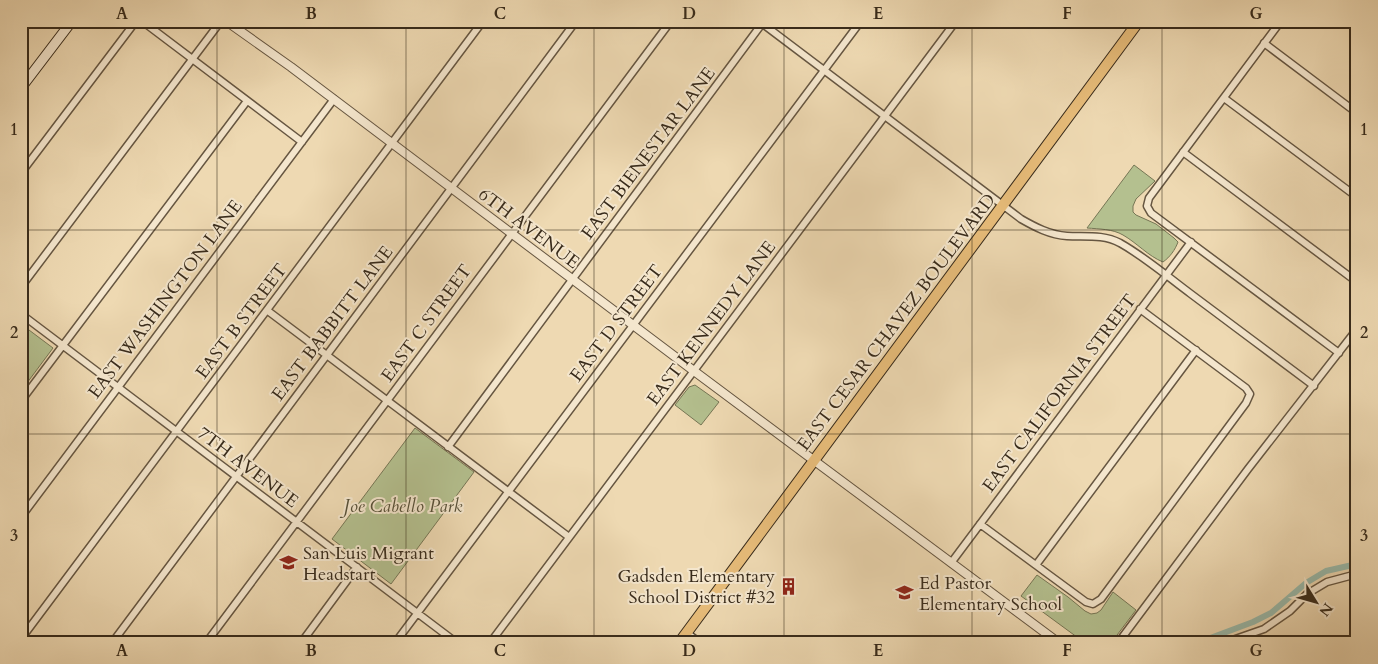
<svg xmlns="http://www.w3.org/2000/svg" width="1378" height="664" font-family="Cardo,serif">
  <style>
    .park { fill: #b4c08f; stroke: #767655 }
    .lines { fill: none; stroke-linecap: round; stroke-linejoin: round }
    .canal { stroke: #99baab; stroke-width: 6 }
    .minor-casing { stroke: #665641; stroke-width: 9 }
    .tertiary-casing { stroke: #665641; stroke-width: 10 }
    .secondary-casing { stroke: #382b1b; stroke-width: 11 }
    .trunk-casing { stroke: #382b1b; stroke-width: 12 }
    .minor { stroke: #f4e6cd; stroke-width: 6 }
    .tertiary { stroke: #f4e6cd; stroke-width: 8 }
    .secondary { stroke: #f4e6cd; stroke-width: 9 }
    .trunk { stroke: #e7bc79; stroke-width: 10 }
    .grid { fill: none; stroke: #382b1b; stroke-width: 1; stroke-opacity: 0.55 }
    .labels { text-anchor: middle; stroke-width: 4; stroke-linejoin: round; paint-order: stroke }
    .street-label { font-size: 18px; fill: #382b1b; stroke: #f4e6cd }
    .park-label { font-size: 18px; font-style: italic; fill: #575038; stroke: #f4e6cd }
    .poi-label { font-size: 18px; fill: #382b1b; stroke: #f4e6cd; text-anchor: start }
    .neatline { fill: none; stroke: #382b1b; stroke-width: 2 }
    .grid-label { font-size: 16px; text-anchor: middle; font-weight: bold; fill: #382b1b }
  </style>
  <rect width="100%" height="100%" fill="#eed9b2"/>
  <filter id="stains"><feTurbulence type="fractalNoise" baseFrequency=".004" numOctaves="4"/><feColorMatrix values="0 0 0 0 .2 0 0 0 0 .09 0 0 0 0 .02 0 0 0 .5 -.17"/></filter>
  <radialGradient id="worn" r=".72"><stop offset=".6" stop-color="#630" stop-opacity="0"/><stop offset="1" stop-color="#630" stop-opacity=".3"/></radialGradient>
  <path class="park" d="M1134,165l21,16 -19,18 -3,7v6l3,3 20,9 18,14 4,4c-3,8 -8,15 -15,20 -15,-6 -26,-19 -40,-27 -10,-6 -24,-6 -36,-7z
    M21,324l32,24 -32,43z
    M695,385l24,17 -18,23 -26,-20 14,-18z
    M415,428l59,44 -83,112 -59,-45z
    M1037,575l31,22 17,14 6,3 6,-1 4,-3 12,-18 23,18 -25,33h-26l-64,-47z"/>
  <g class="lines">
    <path class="canal" d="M1197,643l56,-21 18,-9 35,-30 20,-12 31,-7"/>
    <defs>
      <path id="minor" d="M142,21l160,121
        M759,21l262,198c14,8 29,16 46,17 18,1 36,-2 53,7 25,14 48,34 71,51 41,31 82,61 123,92
        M1281,21l-132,177 -2,8 4,7 188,140
        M1347,21l10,7
        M1264,43l93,70
        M1224,98l133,99
        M1183,152l174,130
        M21,173l115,-152
        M21,287l200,-266
        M268,311l301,226
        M21,314l436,329
        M21,401l226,-300
        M448,447l316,-426
        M21,517l313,-418
        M980,524l106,78 7,2 8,-5 145,-196 4,-9 -4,-6 -106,-79
        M951,563l240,-321
        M1036,565l160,-215
        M686,632l14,11
        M21,639l462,-618
        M112,643l464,-622
        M206,643l465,-622
        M301,643l56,-76
        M395,643l466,-622
        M490,643l466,-622
        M1118,643l130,-174 109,-140
        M1224,643l40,-14 26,-18 17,-17 20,-12 30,-8"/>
      <path id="tertiary" d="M226,21l65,46 403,304 365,272"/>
      <path id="secondary" d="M21,88l51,-67"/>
      <path id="trunk" d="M679,643l460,-622"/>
    </defs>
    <use href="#minor" class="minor-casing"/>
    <use href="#tertiary" class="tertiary-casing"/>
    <use href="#secondary" class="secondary-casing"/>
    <use href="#trunk" class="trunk-casing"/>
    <use href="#minor" class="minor"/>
    <use href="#tertiary" class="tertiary"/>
    <use href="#secondary" class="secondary"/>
    <use href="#trunk" class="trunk"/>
  </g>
  <path class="grid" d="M217,21v622M406,21v622M594,21v622M784,21v622M972,21v622M1162,21v622M21,230h1336M21,434h1336"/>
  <defs>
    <symbol id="school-bare" viewBox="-9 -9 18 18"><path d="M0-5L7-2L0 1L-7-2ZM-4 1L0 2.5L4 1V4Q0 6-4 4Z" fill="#8f2418" stroke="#f4e6cd" stroke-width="2.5" paint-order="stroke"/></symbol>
    <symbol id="building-bare" viewBox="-9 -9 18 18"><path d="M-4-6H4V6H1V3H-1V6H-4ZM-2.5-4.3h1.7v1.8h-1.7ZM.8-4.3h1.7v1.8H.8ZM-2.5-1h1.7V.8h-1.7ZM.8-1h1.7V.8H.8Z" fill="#8f2418" stroke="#f4e6cd" stroke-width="2.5" paint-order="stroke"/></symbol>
  </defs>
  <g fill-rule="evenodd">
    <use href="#school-bare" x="276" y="550" width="25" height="25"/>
    <use href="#building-bare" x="776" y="574" width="25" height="25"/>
    <use href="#school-bare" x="892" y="580" width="25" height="25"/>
  </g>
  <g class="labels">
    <g class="street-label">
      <text transform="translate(648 153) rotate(-53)" y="6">EAST BIENESTAR LANE</text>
      <text transform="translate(529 228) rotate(37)" y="6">6TH AVENUE</text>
      <text transform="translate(165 299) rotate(-53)" y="6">EAST WASHINGTON LANE</text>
      <text transform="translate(241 321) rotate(-53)" y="6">EAST B STREET</text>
      <text transform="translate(896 322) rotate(-53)" y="6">EAST CESAR CHAVEZ BOULEVARD</text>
      <text transform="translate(332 323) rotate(-53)" y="6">EAST BABBITT LANE</text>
      <text transform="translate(426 323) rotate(-54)" y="6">EAST C STREET</text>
      <text transform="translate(616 323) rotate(-53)" y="6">EAST D STREET</text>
      <text transform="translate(711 323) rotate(-53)" y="6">EAST KENNEDY LANE</text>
      <text transform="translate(1059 393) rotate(-53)" y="6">EAST CALIFORNIA STREET</text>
      <text transform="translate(248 467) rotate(37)" y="6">7TH AVENUE</text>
    </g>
    <g class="park-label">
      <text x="403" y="512">Joe Cabello Park</text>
    </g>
    <g class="poi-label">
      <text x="303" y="559">San Luis Migrant<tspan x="303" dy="21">Headstart</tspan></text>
      <text x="775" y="582" text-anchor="end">Gadsden Elementary<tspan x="775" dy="21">School District #32</tspan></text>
      <text x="919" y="589">Ed Pastor<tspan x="919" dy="21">Elementary School</tspan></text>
    </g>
  </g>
  <rect width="1378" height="664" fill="none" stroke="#eed9b2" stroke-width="55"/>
  <g transform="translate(1316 602) rotate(127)" stroke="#f4e6cd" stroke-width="4" paint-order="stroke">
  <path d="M0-4L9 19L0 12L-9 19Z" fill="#382b1b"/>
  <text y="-8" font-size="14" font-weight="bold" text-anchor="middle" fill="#382b1b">N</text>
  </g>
  <rect x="28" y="28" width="1322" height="608" class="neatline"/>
  <g class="grid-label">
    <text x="122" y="19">A</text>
    <text x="311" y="19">B</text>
    <text x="500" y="19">C</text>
    <text x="689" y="19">D</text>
    <text x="878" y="19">E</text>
    <text x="1067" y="19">F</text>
    <text x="1256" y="19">G</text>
    <text x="14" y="135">1</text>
    <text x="1364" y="135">1</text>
    <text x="14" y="338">2</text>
    <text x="1364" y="338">2</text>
    <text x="14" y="541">3</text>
    <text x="1364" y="541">3</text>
    <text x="122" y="656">A</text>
    <text x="311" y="656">B</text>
    <text x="500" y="656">C</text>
    <text x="689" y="656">D</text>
    <text x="878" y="656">E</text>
    <text x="1067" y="656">F</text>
    <text x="1256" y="656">G</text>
  </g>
  <rect width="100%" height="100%" filter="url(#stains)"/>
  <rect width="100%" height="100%" fill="url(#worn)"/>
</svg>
